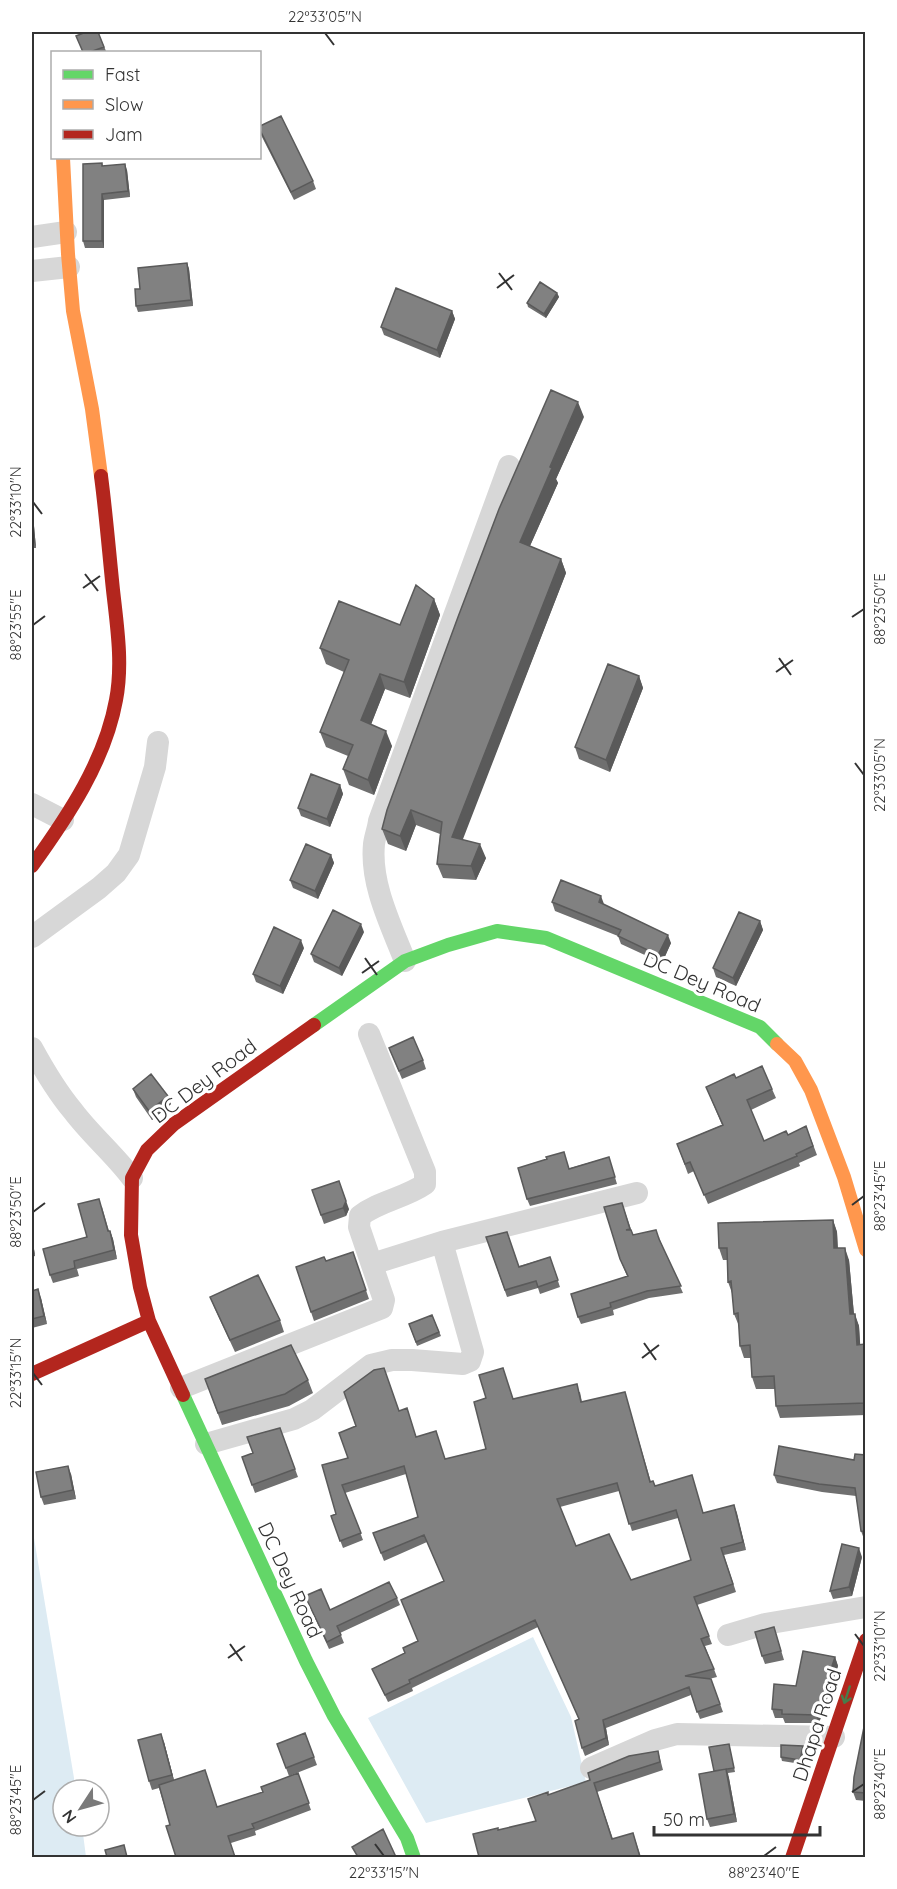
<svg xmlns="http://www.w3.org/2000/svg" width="897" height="1889" font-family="Quicksand,sans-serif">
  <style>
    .water { fill: #ddebf3 }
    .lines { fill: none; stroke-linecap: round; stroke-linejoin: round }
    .street { stroke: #d7d7d7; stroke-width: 22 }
    .fast { stroke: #63d668; stroke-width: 14 }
    .slow { stroke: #ff974d; stroke-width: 14 }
    .jam { stroke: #b3261e; stroke-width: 14 }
    .wall { fill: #6f6f6f; fill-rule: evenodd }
    .shaded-wall { fill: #5a5a5a }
    .building { fill: #818181; stroke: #5a5a5a; stroke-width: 1.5; fill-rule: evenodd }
    .oneway { stroke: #497c4b }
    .ticks { fill: none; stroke: #333; stroke-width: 2 }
    .labels { text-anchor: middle; stroke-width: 6; stroke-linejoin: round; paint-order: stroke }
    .street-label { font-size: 20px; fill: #333; stroke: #fff }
    .neatline { fill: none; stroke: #333; stroke-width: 2 }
    .ticks-label { font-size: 15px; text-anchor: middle; fill: #333 }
  </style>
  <rect width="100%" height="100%" fill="#fff"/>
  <path class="water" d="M32,1532h1l43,258h-13v36h19l4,31h-54z
    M533,1637l38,80 15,65 -160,41 -58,-105z"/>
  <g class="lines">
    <path class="street" d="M32,237l34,-5
      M32,271l37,-4
      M32,804l31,16
      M32,937l67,-49 17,-15 13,-18 26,-88 3,-25
      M405,961c-14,-36 -35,-77 -31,-117 1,-8 4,-15 5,-23l130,-355
      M32,1048c12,22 25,44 41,63 18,24 41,43 59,67
      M372,1264l70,-22 195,-49
      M181,1388l201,-80 2,-8 -25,-73 1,-11c19,-15 45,-18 65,-32v-12l-56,-138
      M206,1444l88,-25 18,-9 59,-45 21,-5h20l51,4 7,-3 3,-9 -31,-110
      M728,1635l37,-11 101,-17
      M591,1768l64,-28 22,-6 157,3"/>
    <path class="fast" d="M314,1025l91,-64 43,-16 49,-14 49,7 214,89 17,17
      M183,1395l123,266 28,55 73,122 7,20"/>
    <path class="slow" d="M63,158l5,96 5,57 19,98 9,67
      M777,1044l18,17 16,29 33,87 22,73"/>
    <path class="jam" d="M32,866c36,-50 73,-105 84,-166 7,-36 1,-74 -3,-110 -4,-38 -7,-76 -12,-114
      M32,1374l117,-53
      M183,1395l-34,-74 -9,-34 -9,-52 1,-57 15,-28 27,-26 140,-99
      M792,1858l74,-218"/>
  </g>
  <path class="wall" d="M98,32l8,19 -4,1h-19z
    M260,126l53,55 3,8 -22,11 -33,-65 -1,-4z
    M102,163l1,3 24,4 3,27 -26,3v48h-19l-2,-7z
    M187,263l2,6 4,37 -55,6 -2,-6 4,-17z
    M557,293l2,4 -13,21 -18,-11 -1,-4z
    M452,311l3,8 -15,39 -56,-23 -3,-8z
    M584,417l-28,62 2,4 -28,63 31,13 5,14 -104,266 24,19 -10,22 -33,-2 -6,-14 3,-30 -24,-9 -10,26 -18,-7 -6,-15z
    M32,520l2,6 2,22h-4z
    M434,599l6,16 -30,83 -25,-9 -14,35 21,22 -18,49 -25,-10 -6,-16 5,-13 -22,-9 -6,-15 24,-60 -18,-8 -6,-16 80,-23z
    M639,676l4,12 -33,84 -31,-13 -4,-12z
    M340,785l3,9 -13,33 -29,-11 -3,-8z
    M331,855l3,8 -16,36 -25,-11 -3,-8z
    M552,902l52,3 67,38 -9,20 -41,-19 -3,-8 -63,-25z
    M760,921l3,9 -27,56 -20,-9 -3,-9z
    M364,932l-22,44 -28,-14 -3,-8z
    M304,948l-21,46 -27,-12 -3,-8z
    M389,1048l34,12 3,9 -24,10z
    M736,1078l36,11 4,9 -25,12 13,31 24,-6 18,-9 11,29 -18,8 1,3 -92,38 -14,-33 -6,3 -11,-30 45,-19 -16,-38z
    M133,1089l38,15 -19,16 -16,-23z
    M609,1157l8,27 -87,22 -3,-7 43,-31z
    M312,1190l37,19 -3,7 -22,8z
    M622,1203l11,32 26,2 2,6 22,50 -34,5 -36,12 1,5 -33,9 -3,-7 49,-41 -7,-17z
    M102,1207l7,24h1l3,8 4,20 -40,10 2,7 -26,7 -3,-8 37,-38z
    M833,1220l4,12 1,16 11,12 5,54 5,12 1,19 6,1v69l-86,3 -4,-12 -1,-17h-19l-4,-12 -1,-19h-7l-4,-12 -1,-20 -5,-12 -2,-21 -4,-11 -1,-22h-4l-4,-12z
    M32,1235l3,21 -3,1z
    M486,1237l33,29 31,-9 10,30 -20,7 -2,-6 -31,9z
    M353,1252l16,47 -55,22 -18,-54 30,-6z
    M32,1291l9,7 6,26 -15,4z
    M210,1297l70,23 4,12 -49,20 -20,-43z
    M432,1315l9,21 -24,10 -8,-22z
    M205,1379l103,1 5,13 -24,13 -67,19z
    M580,1392l2,10 45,-2 24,82 4,4 39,-3 9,30 31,-8 12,45 -22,5 12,37 -39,13 15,39 -7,2 12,31 -8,2h2l12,33 -23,7 -9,-24 -85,33 3,17 -24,11 -3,-8 -3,-29 -41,-92 -126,61 1,3 -25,11 -16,-33 33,-16 13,-12 26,-60 -17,-39 -43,19 -11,-28 45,-16 -12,-43 -61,19 18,47 -20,8 -12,-32 5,-2 12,-56 8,-32 43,-15 17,26 30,22 40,-10 28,-50zM619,1491l13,40 46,-13 13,42 -60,20 -55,-34 -16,-39z
    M280,1428l18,49 -43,16 -13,-36 11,-4z
    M866,1455v85l-2,-1 -3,-8 -5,-35 -34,-4 -45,-9 -3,-8 80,-15z
    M71,1474l5,25 -32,6 -3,-8z
    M862,1557l-10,39 -19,3 -3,-8z
    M305,1596l25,14 67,-12 3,7 -60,28 4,10 -15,6z
    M774,1627l10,33 -19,4 -3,-8z
    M835,1657l3,9 -19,57h-34l-2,-5h-8l-3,-9 24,-23z
    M866,1722v79l-10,-1 -3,-8z
    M305,1733l12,32 -28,11 -12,-32z
    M164,1742l10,38 43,27 46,-15 35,-19 13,37 -56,21 1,4 -25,8 -61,-18 -11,-37 -7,2 -3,-9z
    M729,1744l6,28 -7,1 9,49 -27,5 -3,-8 7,-47z
    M803,1746l1,4 -3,14 -19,-3 -1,-4z
    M658,1751l5,19 -66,22 16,47 20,-6 8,24h-162l19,-27 38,-9 12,-26 42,-15z"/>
  <path class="shaded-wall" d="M125,164l2,6 3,27 -2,-6z
    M102,194l2,6v48l-2,-7z
    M187,263l2,6 4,37 -2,-6z
    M557,293l2,4 -13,21 -2,-4z
    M452,311l3,8 -15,39 -3,-8z
    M578,402l6,15 -28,62 2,4 -33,74 -5,-15 30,-75z
    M32,520l2,6 2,22 -2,-6z
    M561,559l5,14 -108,279 -6,-15z
    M434,599l6,16 -30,83 -6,-16z
    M380,674l5,15 -18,46 -6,-15z
    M639,676l4,12 -33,84 -4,-12z
    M386,731l6,15 -18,49 -6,-15z
    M340,785l3,9 -13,33 -3,-8z
    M411,810l5,15 -10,26 -6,-15z
    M480,844l6,14 -10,22 -5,-14z
    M331,855l3,8 -16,36 -3,-8z
    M601,896l3,8 -5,-2z
    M760,921l3,9 -27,56 -3,-8z
    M361,924l3,8 -22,44 -3,-8z
    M668,935l3,8 -9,20 -4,-8z
    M301,940l3,8 -21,46 -3,-8z
    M168,1096l3,8 -19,16 -3,-9z
    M339,1181l10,28 -3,7 -3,-8z
    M833,1220l4,12 1,28 -4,-12z
    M110,1231l3,8 4,20 -3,-9z
    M32,1235l3,21 -3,-8z
    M845,1248l4,12 6,66 -5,-12z
    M38,1289l3,9 6,26 -3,-8z
    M855,1314l4,12 2,31 -4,-12z
    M68,1466l3,8 5,25 -3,-9z
    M734,1505l3,8 9,37 -3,-8z
    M859,1548l3,9 -10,39 -3,-9z
    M835,1657l3,9 -19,57 -3,-8z
    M603,1720l3,8 3,17 -3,-7z
    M161,1734l3,8 11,42 -3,-9z
    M803,1746l1,4 -3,14 -1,-4z
    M726,1769l3,9 8,44 -3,-8z"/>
  <path class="building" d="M86,32h12l6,15 -14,5h-7l-7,-16z
    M281,116l32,65 -22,11 -31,-62v-4z
    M102,163v3l23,-2 3,27 -26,3v47h-19v-77z
    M187,263l4,37 -55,6 -1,-17h5l-2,-21z
    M540,282l17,11 -13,21 -17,-11z
    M396,288l56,23 -15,39 -56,-23z
    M551,390l27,12 -28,65 2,1 -32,74 41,17 -109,278 28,7 -9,22 -34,-2 5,-42 -31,-12 -11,26 -18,-7 5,-19 71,-193 41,-108z
    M32,520l2,22h-2z
    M416,585l18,14 -30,83 -24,-8 -19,46 25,11 -18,49 -25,-11 10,-24 -33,-13 29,-72 -29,-12 19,-47 61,24z
    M608,664l31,12 -33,84 -31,-13z
    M311,774l29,11 -13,34 -29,-11z
    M306,844l25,11 -16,36 -25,-11z
    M561,880l40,16 -2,6 69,33 -10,20 -40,-19 3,-6 -69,-28z
    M333,910l28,14 -22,44 -28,-14z
    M739,912l21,9 -27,57 -20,-10z
    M274,927l27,13 -21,46 -27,-12z
    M413,1037l10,23 -24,11 -10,-23z
    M762,1066l10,23 -25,11 17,41 22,-10 2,4 18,-9 7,20 -17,8 1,2 -93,39 -14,-33 -5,2 -8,-20 46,-19 -17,-38 28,-13 2,4z
    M151,1074l17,22 -19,15 -16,-22z
    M564,1152l5,17 40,-12 6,20 -88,22 -9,-31 29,-9 -1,-2z
    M339,1181l7,20 -3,7 -22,7 -9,-25z
    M99,1199l9,32h2l4,19 -40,11 1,7 -25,7 -7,-26 44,-12 -9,-33z
    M622,1203l8,26 -4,1h5l2,5 23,-5 3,9 22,47 -34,5 -37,12 1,4 -33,10 -7,-23 57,-18 -8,-17 -16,-52z
    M833,1220l1,28h11l5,66h5l2,31 8,-1 1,59 -90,3 -2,-30 -22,1 -2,-32 -10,1 -2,-33 -4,1 -3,-33 -3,1 -1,-34h-8l-1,-25z
    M507,1232l12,35 31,-10 8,23 -20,7 -2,-6 -31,9 -19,-53z
    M353,1252l13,38 -55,22 -15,-45 28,-10 2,4z
    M258,1275l22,45 -50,20 -20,-43z
    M38,1289l6,27 -12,3v-28z
    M432,1315l7,17 -23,10 -7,-18z
    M291,1345l17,35 -23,14 -67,19 -13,-34z
    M384,1368l15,43 8,-3 9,29 20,-6 9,28 41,-10 -12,-47 12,-4 -7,-23 24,-7 10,31 64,-15 4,18 44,-10 25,90 3,-1 2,5 37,-11 11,38 31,-8 9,37 -22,6 12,36 -39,13 15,39 -8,3 13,30 -29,7 26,3 9,25 -23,8 -8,-25 -86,33 3,18 -24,10 -7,-27 4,-2 -44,-99 -126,60 1,3 -25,12 -13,-26 33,-16 -2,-5 15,-7 -17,-41 43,-19 -20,-46 -43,18 -8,-20 45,-16 -14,-51 -62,19 19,48 -21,8 -9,-25 5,-2 -14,-49 26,-7 -9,-25 17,-7 -12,-34 30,-22zM617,1483l12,41 47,-14 15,50 -60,20 -22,-46 -33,12 -19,-47z
    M280,1428l15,41 -43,16 -10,-28 11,-4 -6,-16z
    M779,1446l75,14 1,-6 11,1v77l-5,-1 -6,-43 -36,-4 -45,-9z
    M68,1466l5,24 -32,7 -5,-25z
    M842,1544l17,4 -10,39 -19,4z
    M389,1582l8,16 -60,28 4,9 -14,7 -22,-46 16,-7 9,21z
    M774,1627l7,24 -19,5 -7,-24z
    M803,1651l32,6 -19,58 -34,-1v-4l-10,-1 2,-25 22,2z
    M865,1722l1,71 -13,-1 1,-15z
    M305,1733l9,24 -28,11 -9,-24z
    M161,1734l11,41 -23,6 -11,-41z
    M729,1744l5,24 -20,3 -5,-24z
    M781,1745l22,1 -3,14 -19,-3z
    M658,1751l2,11 -66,21 18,56 21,-6 7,24h-161l-6,-23 25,-6v2l38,-9 -8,-22 20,-7v3l42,-15 -2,-7 41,-17z
    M726,1769l8,45 -27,5 -8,-45z
    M205,1770l12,37 46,-15 -2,-5 37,-14 11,30 -57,21 2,4 -26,8 7,21h-59l-10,-31 4,-1 -11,-40z
    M383,1829l13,28h-38l-6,-10z
    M124,1845l3,12h-20l-2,-7z"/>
  <defs><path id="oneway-shaft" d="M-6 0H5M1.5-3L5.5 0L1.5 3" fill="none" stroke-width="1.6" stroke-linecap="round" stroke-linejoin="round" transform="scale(1.5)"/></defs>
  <use class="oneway" href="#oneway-shaft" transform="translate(847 1695) rotate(108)"/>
  <path class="ticks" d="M325,33l9,12M499,273l13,17M497,288l17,-13M33,502l9,12M85,574l13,17M83,588l17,-12M852,617l12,-8M33,625l12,-9M779,658l12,17M776,672l17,-12M855,763l9,12M365,958l12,17M362,973l17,-12M852,1205l12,-9M33,1212l12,-9M644,1343l12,17M642,1358l17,-13M33,1373l9,12M855,1634l9,12M230,1644l12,17M228,1658l17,-12M852,1792l12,-8M33,1800l12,-9M375,1844l9,12M764,1856l12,-9"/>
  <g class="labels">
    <g class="street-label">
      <text transform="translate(702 982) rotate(23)" y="7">DC Dey Road</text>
      <text transform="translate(204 1081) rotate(-37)" y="7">DC Dey Road</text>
      <text transform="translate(290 1580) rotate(65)" y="7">DC Dey Road</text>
      <text transform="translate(817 1725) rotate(-72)" y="7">Dhapa Road</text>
    </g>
  </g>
  <rect width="897" height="1889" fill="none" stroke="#ffffff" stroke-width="66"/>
  <rect x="51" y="51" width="210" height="108" fill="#ffffff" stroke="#adadad" stroke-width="1.5"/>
  <rect x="63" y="70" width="30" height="9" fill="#63d668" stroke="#adadad" stroke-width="1.5"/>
  <text x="105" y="81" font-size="18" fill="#333333">Fast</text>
  <rect x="63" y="100" width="30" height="9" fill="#ff974d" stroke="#adadad" stroke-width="1.5"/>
  <text x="105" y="111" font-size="18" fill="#333333">Slow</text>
  <rect x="63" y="130" width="30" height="9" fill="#b3261e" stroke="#adadad" stroke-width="1.5"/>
  <text x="105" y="141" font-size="18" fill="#333333">Jam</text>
  <g transform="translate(81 1808) rotate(234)"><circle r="28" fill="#ffffff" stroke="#adadad" stroke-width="1.5"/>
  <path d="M0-4.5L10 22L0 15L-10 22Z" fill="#7a7a7a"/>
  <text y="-9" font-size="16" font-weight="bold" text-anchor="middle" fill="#333333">N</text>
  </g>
  <path d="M654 1826v9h166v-9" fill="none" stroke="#333333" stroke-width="3"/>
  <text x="663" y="1826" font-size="18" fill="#333333" stroke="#ffffff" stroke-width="4.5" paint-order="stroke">50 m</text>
  <rect x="33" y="33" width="831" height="1823" class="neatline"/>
  <g class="ticks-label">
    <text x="325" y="22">22°33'05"N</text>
    <text transform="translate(16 502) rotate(-90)" y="5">22°33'10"N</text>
    <text transform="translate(880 609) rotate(-90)" y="5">88°23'50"E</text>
    <text transform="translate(16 625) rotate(-90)" y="5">88°23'55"E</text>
    <text transform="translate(880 775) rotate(-90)" y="5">22°33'05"N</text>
    <text transform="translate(880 1196) rotate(-90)" y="5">88°23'45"E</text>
    <text transform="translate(16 1212) rotate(-90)" y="5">88°23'50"E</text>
    <text transform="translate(16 1373) rotate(-90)" y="5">22°33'15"N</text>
    <text transform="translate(880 1646) rotate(-90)" y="5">22°33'10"N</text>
    <text transform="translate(880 1784) rotate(-90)" y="5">88°23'40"E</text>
    <text transform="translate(16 1800) rotate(-90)" y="5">88°23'45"E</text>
    <text x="384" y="1878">22°33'15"N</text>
    <text x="764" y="1878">88°23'40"E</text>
  </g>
</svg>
